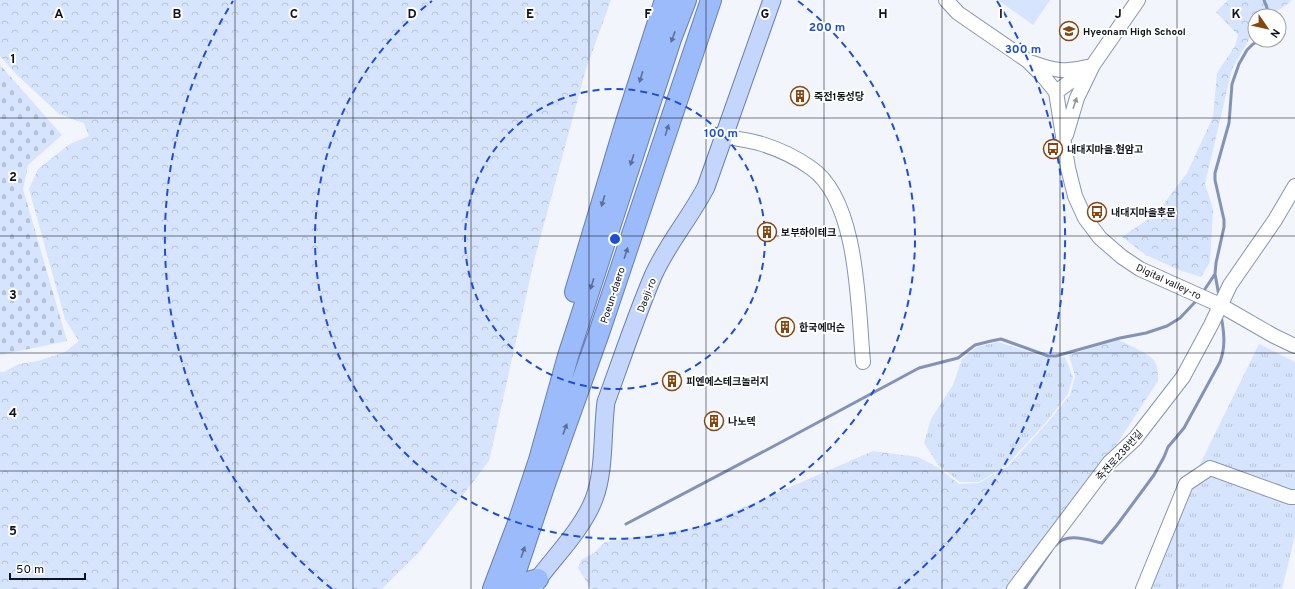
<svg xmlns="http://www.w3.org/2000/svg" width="1295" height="589" font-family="Overpass,'Noto Sans KR',sans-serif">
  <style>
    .grass { fill: url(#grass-tufts) }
    .forest { fill: url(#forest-crowns) }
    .cemetery { fill: url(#cemetery-stones) }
    .pitch { fill: #d7e4fd }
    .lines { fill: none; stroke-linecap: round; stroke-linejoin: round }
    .stream { stroke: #8293b6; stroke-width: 3 }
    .minor-casing { stroke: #8795b1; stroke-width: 16 }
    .major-casing { stroke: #6a80ad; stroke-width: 19 }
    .highway-casing { stroke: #6a80ad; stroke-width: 22 }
    .minor { stroke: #fff; stroke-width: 14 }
    .major { stroke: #c4d6fc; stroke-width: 17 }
    .highway { stroke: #9cbbfa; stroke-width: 20 }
    .oneway { fill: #5c6f97 }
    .oneway2 { fill: #939599 }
    .grid { fill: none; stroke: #0e131d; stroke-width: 1; stroke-opacity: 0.55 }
    .ring { fill: none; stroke: #1d4ed8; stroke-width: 2; stroke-dasharray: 7 5 }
    .labels { text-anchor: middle; stroke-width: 4; stroke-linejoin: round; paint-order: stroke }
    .poi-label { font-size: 10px; font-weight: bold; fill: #0e131d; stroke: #fff; text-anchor: start }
    .street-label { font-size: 10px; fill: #0e131d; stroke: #fff }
    .grid-label { font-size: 13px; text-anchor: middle; font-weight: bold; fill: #0e131d; stroke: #fff; stroke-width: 4; stroke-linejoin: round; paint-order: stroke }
    .centre { fill: #1d4ed8; stroke: #fff; stroke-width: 2 }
    .ring-label { font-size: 12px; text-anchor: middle; font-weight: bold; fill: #1d4ed8; stroke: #fff; stroke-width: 4; stroke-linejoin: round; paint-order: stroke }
  </style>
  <defs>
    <pattern id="grass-tufts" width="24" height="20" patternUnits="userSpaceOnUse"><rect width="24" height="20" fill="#d7e4fd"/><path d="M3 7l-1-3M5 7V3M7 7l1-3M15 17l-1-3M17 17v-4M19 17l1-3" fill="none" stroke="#b7c3d8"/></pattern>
    <pattern id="forest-crowns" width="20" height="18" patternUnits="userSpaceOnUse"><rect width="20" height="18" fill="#d7e4fd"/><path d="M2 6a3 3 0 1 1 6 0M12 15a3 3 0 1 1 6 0" fill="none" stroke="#b7c3d8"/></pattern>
    <pattern id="cemetery-stones" width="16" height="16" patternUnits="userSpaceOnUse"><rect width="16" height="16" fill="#d7e4fd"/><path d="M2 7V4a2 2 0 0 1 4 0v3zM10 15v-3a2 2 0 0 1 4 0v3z" fill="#b7c3d8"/></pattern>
  </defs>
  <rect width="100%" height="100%" fill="#f2f5fc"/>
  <path class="grass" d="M998,342l50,16 17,-1 8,20 -5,17 -21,27 -40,44 -28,17h-19l-22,-17 -14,-22 7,-24 22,-34 9,-26 15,-12z
    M1259,344l36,18v174l-13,53h-133l53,-129z"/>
  <path class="forest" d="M0,0h611l-25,69 -52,192 -45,200 -69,90 -38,38h-382v-217h4l15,-8 19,-3 27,-9 14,-11 -14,-22 -36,-130 9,-20 32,-25 19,-8 -5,-13 -25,-9 -42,-39 -17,-19z
    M1228,0h64c-10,10 -23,16 -37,16v13l-23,40 -27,115 8,25 -3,53 -9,15 -22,-7 -33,-15 -24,-18 35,-24 30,-40 26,-56 4,-44 18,-27 3,-11 -22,-23z
    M1119,340c9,5 32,14 36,22 3,6 3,13 3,19l-49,75 -101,133h-417l-13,-21 3,-8 13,-7 11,-11 93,-15 175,-76 45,6 19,10 22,17 20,-1 29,-17 40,-44 22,-27 5,-19 -6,-21z"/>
  <path class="cemetery" d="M0,65l62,70 -34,30 -5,24 44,152 -67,14z"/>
  <path class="pitch" d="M998,0h52l-17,25z"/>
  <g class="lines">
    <path class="stream" d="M1264,0l6,16
      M1203,292l12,-18
      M1219,296l-4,-22 1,-11 8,-36v-7l-9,-40v-7l14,-50 3,-39 7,-20 8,-14 6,-6 8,-4
      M626,524l148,-78 145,-78 39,-10 17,-13 16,-4 10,-2 47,17h8l64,-18 26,-5 21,-7 13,-8 17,-18
      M1056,545c10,-13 32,-5 46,-2l15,-18 37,-50 10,-18 4,-10 16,-19 36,-66c6,-16 4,-30 1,-47
      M1025,589l26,-38"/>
    <defs>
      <path id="minor" d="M946,0l12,13 70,48 15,15 13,16 12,76 7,28 10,22 15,20 22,19 18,12 80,36 54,31 21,10
        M1033,63c20,7 33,10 54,4
        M1056,92l37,-27 45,-65
        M1066,135l11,-37 15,-31
        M724,136c12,3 26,4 38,8 16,5 35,14 49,24 48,33 47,141 52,194
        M1014,589l95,-126 26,-24 48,-62 28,-52 19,-40 45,-65 20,-34
        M1143,589l43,-105 24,-16 80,29h5"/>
      <path id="major" d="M533,589l5,-10c19,-25 45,-51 56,-80 11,-28 8,-67 12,-97 15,-41 30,-86 47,-126 14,-32 37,-58 53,-89l66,-187"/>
      <path id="highway" d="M575,292l50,-167 40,-125
        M493,589l25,-66 21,-63 29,-104 103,-317 15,-39
        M510,589l35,-105 54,-151 112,-333
        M524,589l7,-8 7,-2"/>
    </defs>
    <use href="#minor" class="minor-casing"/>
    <use href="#major" class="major-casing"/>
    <use href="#highway" class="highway-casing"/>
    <use href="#minor" class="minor"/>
    <use href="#major" class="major"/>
    <use href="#highway" class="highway"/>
  </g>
  <defs><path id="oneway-solid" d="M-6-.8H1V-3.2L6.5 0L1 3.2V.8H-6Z"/></defs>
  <g class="oneway">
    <use href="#oneway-solid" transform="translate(673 37) rotate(110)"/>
    <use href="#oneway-solid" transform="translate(641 77) rotate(107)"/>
    <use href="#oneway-solid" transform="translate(667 130) rotate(-72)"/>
    <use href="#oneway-solid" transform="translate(632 160) rotate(108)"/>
    <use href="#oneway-solid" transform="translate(603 201) rotate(107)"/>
    <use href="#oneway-solid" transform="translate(626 253) rotate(-72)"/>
    <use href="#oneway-solid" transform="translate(592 284) rotate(108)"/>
    <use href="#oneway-solid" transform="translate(565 429) rotate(-70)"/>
    <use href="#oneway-solid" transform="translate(523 552) rotate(-71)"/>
  </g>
  <use class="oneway2" href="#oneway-solid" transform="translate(1075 103) rotate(-71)"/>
  <path class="grid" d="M118,0v589M235,0v589M353,0v589M471,0v589M589,0v589M706,0v589M824,0v589M942,0v589M1060,0v589M1177,0v589M0,118h1295M0,236h1295M0,353h1295M0,471h1295"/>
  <g class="ring">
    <circle cx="615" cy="239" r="150"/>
    <path d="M798 1A300 300 0 1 1 432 1"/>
    <path d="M332 589A450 450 0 0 1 233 1M997 1A450 450 0 0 1 898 589"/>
  </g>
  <defs>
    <symbol id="school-ring" viewBox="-11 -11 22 22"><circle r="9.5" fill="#fff" stroke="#86460f" stroke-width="1.5"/><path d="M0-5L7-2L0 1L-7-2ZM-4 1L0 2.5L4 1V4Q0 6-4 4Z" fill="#86460f"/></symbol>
    <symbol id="building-ring" viewBox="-11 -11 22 22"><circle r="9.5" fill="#fff" stroke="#86460f" stroke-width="1.5"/><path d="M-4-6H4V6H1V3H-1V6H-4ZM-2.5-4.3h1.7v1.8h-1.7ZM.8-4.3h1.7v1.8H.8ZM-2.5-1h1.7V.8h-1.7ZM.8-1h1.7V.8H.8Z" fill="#86460f"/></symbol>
    <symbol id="bus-ring" viewBox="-11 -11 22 22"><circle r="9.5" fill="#fff" stroke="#86460f" stroke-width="1.5"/><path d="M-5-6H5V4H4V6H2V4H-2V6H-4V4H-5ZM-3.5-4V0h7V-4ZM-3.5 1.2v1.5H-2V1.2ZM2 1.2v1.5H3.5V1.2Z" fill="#86460f"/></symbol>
  </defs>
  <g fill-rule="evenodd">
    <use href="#school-ring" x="1058" y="20" width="22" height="22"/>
    <use href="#building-ring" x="789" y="85" width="22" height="22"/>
    <use href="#bus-ring" x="1042" y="138" width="22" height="22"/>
    <use href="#bus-ring" x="1086" y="201" width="22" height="22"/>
    <use href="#building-ring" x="756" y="221" width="22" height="22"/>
    <use href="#building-ring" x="774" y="316" width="22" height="22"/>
    <use href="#building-ring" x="661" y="370" width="22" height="22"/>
    <use href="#building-ring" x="703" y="410" width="22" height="22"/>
  </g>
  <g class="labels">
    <g class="poi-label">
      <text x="1083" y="35">Hyeonam High School</text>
      <text x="814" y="100">죽전1동성당</text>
      <text x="1067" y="153">내대지마을.현암고</text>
      <text x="1111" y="216">내대지마을후문</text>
      <text x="781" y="236">보부하이테크</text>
      <text x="799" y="331">한국에머슨</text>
      <text x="686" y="385">피엔에스테크놀러지</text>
      <text x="728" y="425">나노텍</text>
    </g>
    <g class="street-label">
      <text transform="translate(1169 281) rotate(25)" y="4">Digital valley-ro</text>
      <text transform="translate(612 295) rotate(-72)" y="4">Poeun-daero</text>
      <text transform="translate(646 295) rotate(-69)" y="4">Daeji-ro</text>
      <text transform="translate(1119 455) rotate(-48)" y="4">죽전로238번길</text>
    </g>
  </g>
  <g class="grid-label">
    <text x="59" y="18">A</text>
    <text x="177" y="18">B</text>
    <text x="294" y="18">C</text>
    <text x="412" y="18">D</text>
    <text x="530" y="18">E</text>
    <text x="648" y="18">F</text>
    <text x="765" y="18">G</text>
    <text x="883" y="18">H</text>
    <text x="1001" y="18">I</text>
    <text x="1118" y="18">J</text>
    <text x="1236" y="18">K</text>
    <text x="13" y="63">1</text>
    <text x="13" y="181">2</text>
    <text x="13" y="299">3</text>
    <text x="13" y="417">4</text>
    <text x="13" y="535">5</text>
  </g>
  <circle cx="615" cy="239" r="6" class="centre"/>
  <g class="ring-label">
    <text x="827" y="31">200 m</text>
    <text x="1023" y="53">300 m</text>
    <text x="721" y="137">100 m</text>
  </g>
  <g transform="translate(1267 28) rotate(124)"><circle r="19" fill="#ffffff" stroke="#9fa1a5"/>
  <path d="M0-3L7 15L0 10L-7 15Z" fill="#86460f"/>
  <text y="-6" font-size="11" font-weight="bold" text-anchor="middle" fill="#0e131d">N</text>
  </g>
  <path d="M10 573v6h75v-6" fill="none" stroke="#0e131d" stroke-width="2"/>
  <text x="16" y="573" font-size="12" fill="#0e131d" stroke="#ffffff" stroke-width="3" paint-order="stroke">50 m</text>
</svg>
